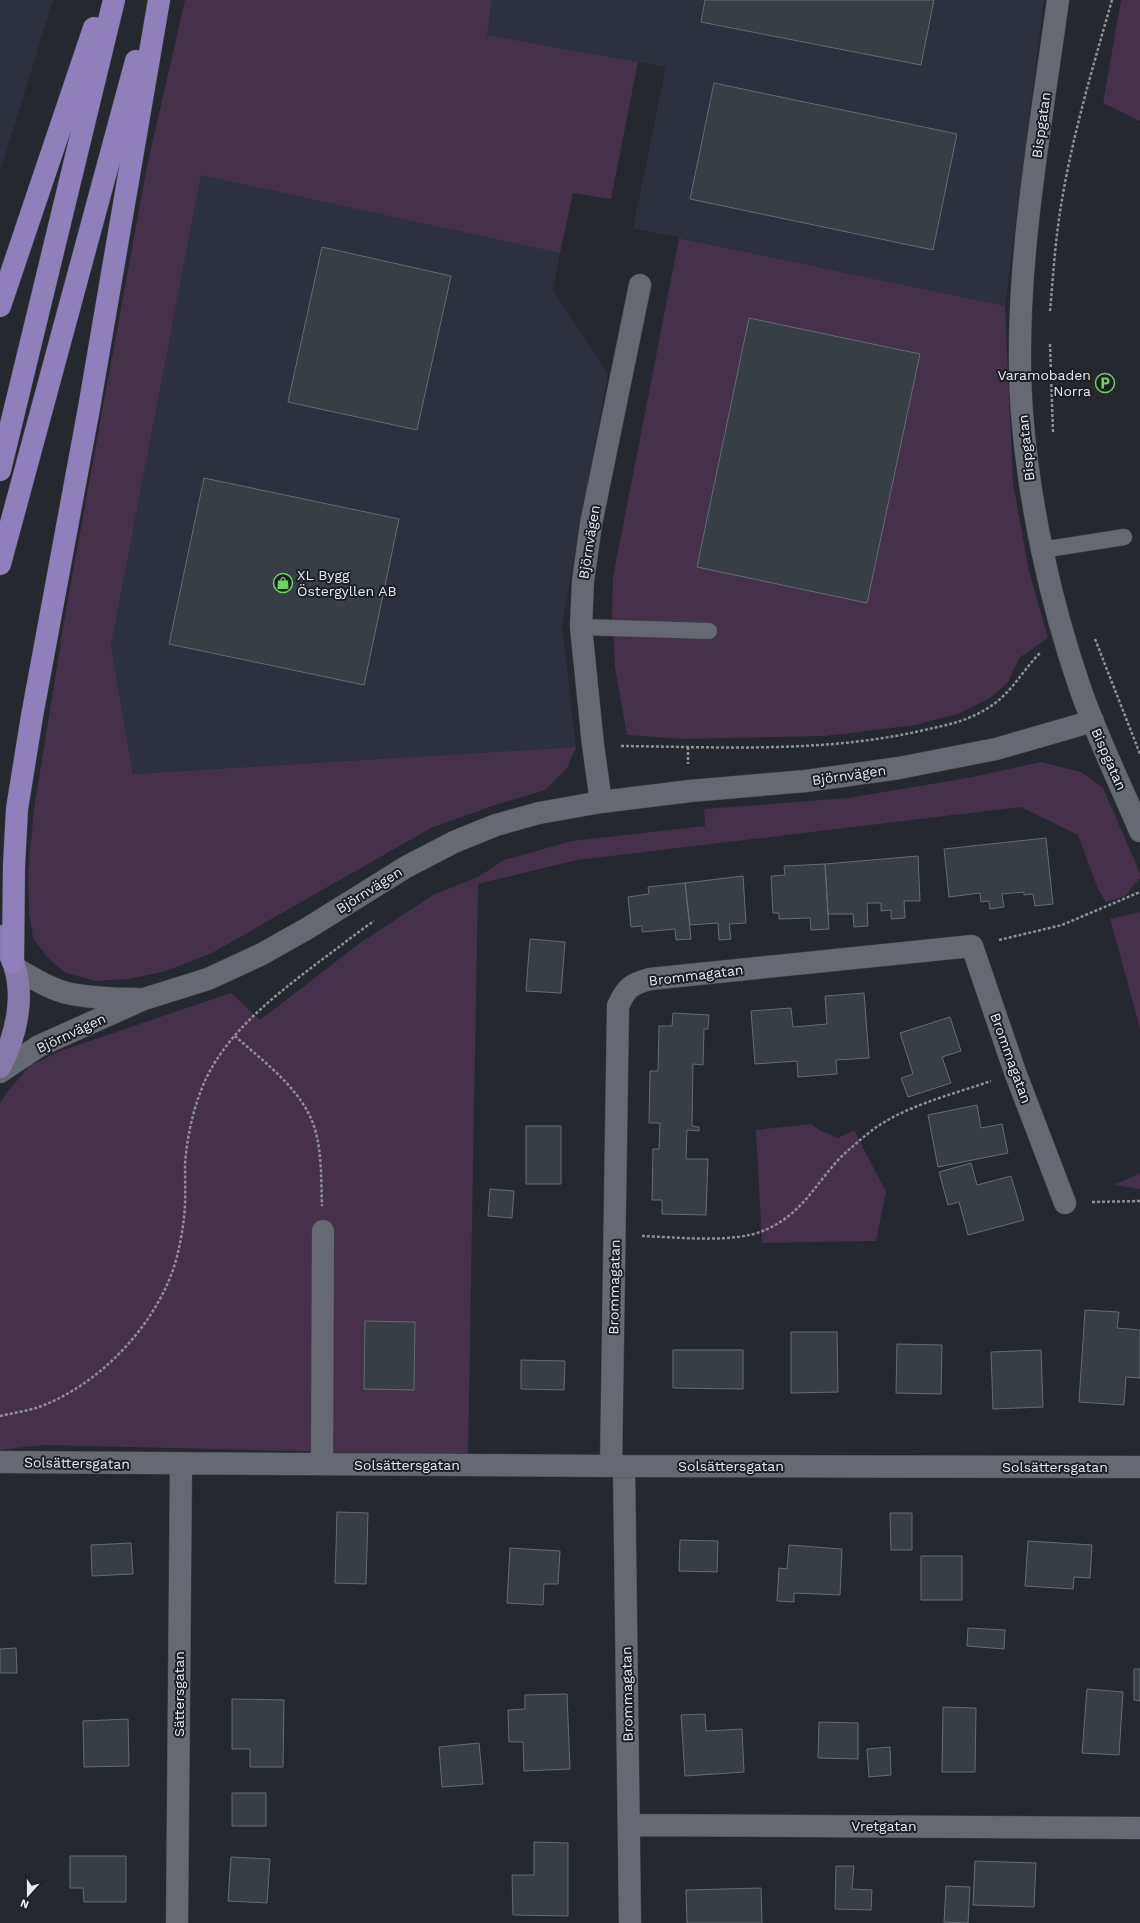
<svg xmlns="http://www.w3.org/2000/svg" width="1140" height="1923" font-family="'Work Sans',sans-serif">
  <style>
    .built { fill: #2d313e }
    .green { fill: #453149 }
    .building { fill: #373e44; stroke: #656c73 }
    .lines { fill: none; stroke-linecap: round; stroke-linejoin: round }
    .service-casing { stroke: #43454b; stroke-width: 17 }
    .minor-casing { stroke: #43454b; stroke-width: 23 }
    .primary-casing { stroke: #43454b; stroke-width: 23 }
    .trunk-casing { stroke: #43454b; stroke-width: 23 }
    .path { stroke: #8e9096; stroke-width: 2.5; stroke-dasharray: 3 2; stroke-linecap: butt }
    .service { stroke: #666971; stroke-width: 16 }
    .minor { stroke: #666971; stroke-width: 22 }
    .primary { stroke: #857aa9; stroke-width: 22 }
    .trunk { stroke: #8f80bc; stroke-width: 22 }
    .labels { text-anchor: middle; stroke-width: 4; stroke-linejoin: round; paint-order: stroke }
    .street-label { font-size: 14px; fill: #e7e9ee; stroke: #1c1f25 }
    .poi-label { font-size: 14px; fill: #e7e9ee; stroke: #1c1f25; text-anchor: end }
  </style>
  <rect width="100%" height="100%" fill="#25282f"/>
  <path class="built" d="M0,0h53l-53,172z
    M492,0h552l-39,306 -372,-78 33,-161 -179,-32z
    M201,174l359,79 -7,37 55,84 -46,251 14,122 -443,27 -22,-128z"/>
  <path class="green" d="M185,0h307l-5,35 151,27 -27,137 -38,-6 -13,60 -359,-78 -90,471 22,128 443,-27 -9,21 -22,22 -53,16 -61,22 -219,125 -46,18 -37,8 -34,2 -31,-9 -16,-14 -15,-20 -4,-26 -1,-40 6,-63 33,-205 80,-438z
    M1121,0h19v121l-37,-18z
    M679,238l326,68 8,177 16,88 19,67 -29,20 -11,24 -18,16 -32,16 -43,11 -89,11 -143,3 -56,-4 -12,-68 -3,-54 1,-36z
    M1041,762l40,10 22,16 37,85v5l-15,18 -19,6 -8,-13 -20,-54 -57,-28 -444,53 -99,24 -10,571 -424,-10 -44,5v-347l7,-11 23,-26 30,-15 171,-58 29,27 100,-77 73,-48 45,-18 26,-17 68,-19 133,-15 -1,-17 145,-11 123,-21z
    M1140,912v116l-30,-109z
    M811,1124l8,6 19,8 16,-8 32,62 -10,49 -114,2 -6,-113z
    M1140,1173v16l-26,-4z"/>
  <path class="building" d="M705,0h229l-13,65 -220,-43z
    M714,83l243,51 -24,116 -243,-51z
    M322,247l129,29 -34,154 -129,-28z
    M749,318l171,36 -53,249 -170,-36z
    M204,478l195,41 -35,166 -195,-41z
    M1046,838l7,66 -18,2 -2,-12 -9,1v-3l-22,2 2,13 -14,2 -1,-8 -8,1 -1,-9 -31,4 -5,-48z
    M918,856l2,45h-16l1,17 -14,1v-9l-10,1v-8h-14l1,23 -14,1 -1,-13h-25l-3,-50z
    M825,864l4,65 -18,1 -1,-12 -31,1v-6h-6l-2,-37 14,-1 -1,-9z
    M743,876l3,47 -17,1 2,15 -12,1 -1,-17 -28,2 -5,-42z
    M685,883l6,56 -15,1 -1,-11 -33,3v-6l-11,1 -3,-30 21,-3 -1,-7z
    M530,939l35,3 -4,51 -35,-2z
    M864,993l5,65 -33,2 1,14 -39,3 -1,-16 -42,3 -4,-53 40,-3 2,19 34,-3 -2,-28z
    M673,1013l36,2 -1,14h-4l-1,36 -10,-1 -1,62 7,1v4l-12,-1 -1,29h22l-2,56 -44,-1v-14h-10l1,-51h6l1,-26h-11l1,-52h8l1,-45h13z
    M950,1017l11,34 -19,6 9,26 -43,14 -7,-19 12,-4 -13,-41z
    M977,1105l4,23 21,-4 6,29 -70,14 -10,-52z
    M526,1126h35v58h-35z
    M971,1163l6,22 34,-9 13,44 -56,15 -9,-33 -11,3 -9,-33z
    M490,1189l24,2 -2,27 -24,-2z
    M1085,1310l34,2 -2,16 23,2v48l-14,-1 -2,28 -45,-3z
    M365,1321l50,1 -1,68 -50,-1z
    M791,1332h46l1,60 -47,1z
    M897,1344l45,1 -1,49 -45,-1z
    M673,1350h70v39l-70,-1z
    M1041,1350l2,57 -50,2 -2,-57z
    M521,1360l44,1 -1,29 -43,-1z
    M337,1512l31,1 -2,71 -31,-1z
    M890,1513h22v37h-21z
    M680,1540l38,1 -1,31 -38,-1z
    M1028,1541l64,4 -2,33 -16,-1 -1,12 -48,-3z
    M131,1543l2,31 -41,2 -1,-31z
    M789,1545l53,4 -2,46 -46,-2v9l-17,-1 2,-33 8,1z
    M510,1548l50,3 -2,33h-14l-1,21 -36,-2z
    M921,1556h41v44h-41z
    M968,1628l37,2 -1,19 -37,-3z
    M16,1648l1,25h-17v-24z
    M1134,1669h6v32l-6,-1z
    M1087,1689l36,3 -4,63 -37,-2z
    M567,1694l3,75 -46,2 -1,-29h-14l-1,-32 17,-1v-14z
    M232,1699l52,1 -1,67h-33v-18h-18z
    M943,1707l33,1 -1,64h-33z
    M705,1714l1,17 36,-2 2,43 -59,4 -4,-61z
    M128,1719l1,47 -45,1 -1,-46z
    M819,1722l39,1v36l-40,-1z
    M479,1743l4,41 -41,3 -3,-40z
    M890,1747l1,28 -22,2 -2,-28z
    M232,1793h34v33h-34z
    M534,1842l34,1v73l-55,-1 -1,-40h22z
    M70,1856h56v46h-42l-1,-14h-13z
    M231,1857l39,2 -3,44 -39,-2z
    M975,1861l61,2 -2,44 -61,-2z
    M836,1866h18l-2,23 20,1 -1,20 -36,-1z
    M946,1886l24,1 -2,36 -24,-1z
    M761,1888l1,35h-75l-1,-33z"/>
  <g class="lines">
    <defs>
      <path id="service" d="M1042,550l82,-13
        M581,627l128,4"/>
      <path id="minor" d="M1058,0c-18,133 -46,279 -36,413 7,90 28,187 57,272 17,50 41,98 61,146
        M601,802l-8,-57 -12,-118 2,-46 8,-57 49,-239
        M15,968c18,10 36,22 56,26 22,4 44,5 66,5
        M0,1072l39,-26 105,-47 64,-20 54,-25 46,-26 98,-61 48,-25 42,-17 43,-12 62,-11 89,-11 116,-10 93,-13 97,-19 97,-28
        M0,1462l611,4 529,1
        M322,1464l1,-233
        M611,1466l7,-460c8,-18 13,-22 32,-27l322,-33 43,126 50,131
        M624,1466l6,457
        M629,1825l511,3
        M177,1923l4,-459"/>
      <path id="primary" d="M0,936c5,9 10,18 14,28 11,34 2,72 -14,103"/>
      <path id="trunk" d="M0,306l94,-278
        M0,470l114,-470
        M0,564l136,-503
        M13,962l1,-96 3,-57 15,-93 57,-308 70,-408"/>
    </defs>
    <use href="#service" class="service-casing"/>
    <use href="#minor" class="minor-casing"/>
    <use href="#primary" class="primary-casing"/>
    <use href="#trunk" class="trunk-casing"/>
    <path class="path" d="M1050,311c3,-33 5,-67 10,-99 11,-72 32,-142 52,-212
      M1050,344l3,89
      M1095,639l45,115
      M621,746c99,1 201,7 299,-15 26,-6 46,-9 68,-23 23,-14 34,-37 52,-55
      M688,747v17
      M999,940l63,-15 78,-33
      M235,1036c30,27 71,56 81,97 6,23 5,49 6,73
      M1092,1202l48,-1
      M642,1236c35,1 92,8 123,-6 38,-16 51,-48 78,-75 9,-8 18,-16 28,-24 33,-25 80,-36 120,-50
      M0,1416c13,-3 27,-5 39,-9 60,-22 115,-80 135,-140 5,-16 8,-33 10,-49 2,-19 1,-36 1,-54 2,-27 8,-55 19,-81 23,-52 72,-88 116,-122 18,-13 35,-27 54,-40"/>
    <use href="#service" class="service"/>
    <use href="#minor" class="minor"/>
    <use href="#primary" class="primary"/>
    <use href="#trunk" class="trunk"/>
  </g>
  <defs>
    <symbol id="parking-ring" viewBox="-11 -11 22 22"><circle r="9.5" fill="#1c1f25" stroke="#6fd35f" stroke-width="1.5"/><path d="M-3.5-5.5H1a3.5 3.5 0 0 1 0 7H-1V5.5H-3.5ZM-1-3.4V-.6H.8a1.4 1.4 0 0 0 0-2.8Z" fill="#6fd35f"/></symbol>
    <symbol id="shop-ring" viewBox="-11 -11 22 22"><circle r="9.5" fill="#1c1f25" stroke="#6fd35f" stroke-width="1.5"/><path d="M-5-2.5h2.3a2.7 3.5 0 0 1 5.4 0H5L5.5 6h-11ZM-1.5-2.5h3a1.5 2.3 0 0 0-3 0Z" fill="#6fd35f"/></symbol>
  </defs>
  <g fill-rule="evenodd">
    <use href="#parking-ring" x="1094" y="372" width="22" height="22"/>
    <use href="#shop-ring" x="272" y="572" width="22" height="22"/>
  </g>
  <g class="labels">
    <g class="street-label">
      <text transform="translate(1041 125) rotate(-82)" y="5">Bispgatan</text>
      <text transform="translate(1026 448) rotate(-96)" y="5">Bispgatan</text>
      <text transform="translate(589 542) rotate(-81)" y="5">Björnvägen</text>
      <text transform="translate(1109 759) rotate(66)" y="5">Bispgatan</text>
      <text transform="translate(849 775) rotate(-8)" y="5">Björnvägen</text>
      <text transform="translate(369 890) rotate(-32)" y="5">Björnvägen</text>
      <text transform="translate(696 975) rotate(-7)" y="5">Brommagatan</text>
      <text transform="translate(71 1033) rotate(-25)" y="5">Björnvägen</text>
      <text transform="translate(1011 1058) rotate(70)" y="5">Brommagatan</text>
      <text transform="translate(614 1287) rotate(-89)" y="5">Brommagatan</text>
      <text transform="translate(77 1463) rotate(1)" y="5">Solsättersgatan</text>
      <text x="407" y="1470">Solsättersgatan</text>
      <text x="731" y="1471">Solsättersgatan</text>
      <text x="1055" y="1472">Solsättersgatan</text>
      <text transform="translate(179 1694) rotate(-90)" y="5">Sättersgatan</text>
      <text transform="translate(627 1694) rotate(-91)" y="5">Brommagatan</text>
      <text x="884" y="1831">Vretgatan</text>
    </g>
    <g class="poi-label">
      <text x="1091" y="380">Varamobaden<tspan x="1091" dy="16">Norra</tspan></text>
      <text x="297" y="580" text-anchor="start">XL Bygg<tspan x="297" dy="16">Östergyllen AB</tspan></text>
    </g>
  </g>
  <g transform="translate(28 1895) rotate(201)" stroke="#1c1f25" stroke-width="3" paint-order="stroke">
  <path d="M0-3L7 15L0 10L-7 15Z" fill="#e7e9ee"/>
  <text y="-6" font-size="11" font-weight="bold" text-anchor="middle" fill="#e7e9ee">N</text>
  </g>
</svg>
